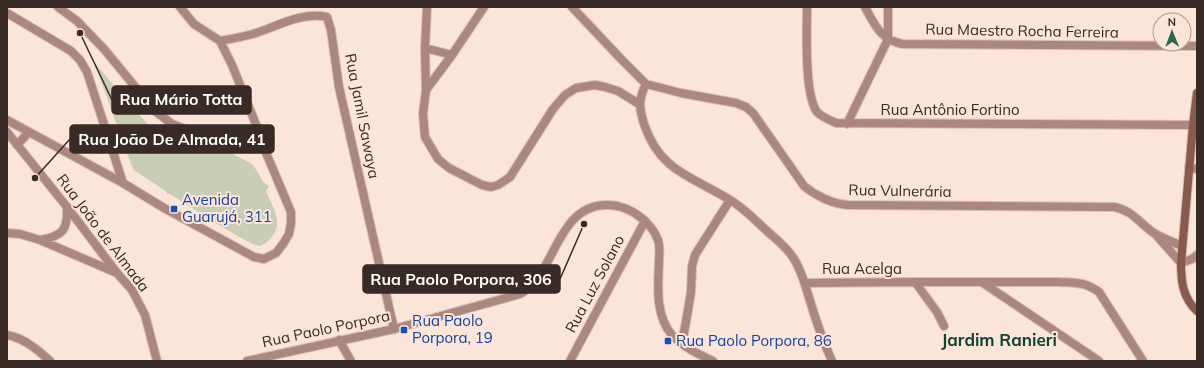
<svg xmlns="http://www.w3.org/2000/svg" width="1204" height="368" font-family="Mulish,sans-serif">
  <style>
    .green { fill: #c9cdb6 }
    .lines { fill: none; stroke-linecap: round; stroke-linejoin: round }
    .minor-casing { stroke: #d4bfb6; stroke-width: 10 }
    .tertiary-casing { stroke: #d4bfb6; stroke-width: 10 }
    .secondary-casing { stroke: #d4bfb6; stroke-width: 10 }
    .minor { stroke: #ab877f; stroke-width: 8 }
    .tertiary { stroke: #ab877f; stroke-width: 8 }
    .secondary { stroke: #8a584d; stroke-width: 8 }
    .transit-dot { fill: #1a4fb4; stroke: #fbe4da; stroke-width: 1.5 }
    .labels { text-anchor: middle; stroke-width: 4; stroke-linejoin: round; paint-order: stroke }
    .street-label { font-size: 15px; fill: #382a24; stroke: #fbe4da }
    .transit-label { font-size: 15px; fill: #164399; stroke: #fbe4da; text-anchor: start }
    .quarter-label { font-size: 17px; font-weight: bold; fill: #124231; stroke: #fbe4da }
    .leader { fill: none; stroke: #382a24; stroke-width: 1.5 }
    .callout-dot { fill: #382a24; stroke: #fbe4da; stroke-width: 1.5 }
    .callout { fill: #382a24; stroke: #382a24; stroke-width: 1.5 }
    .callout-label { font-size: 16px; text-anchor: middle; font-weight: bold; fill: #fff }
  </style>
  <rect width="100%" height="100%" fill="#fbe4da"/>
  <path class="green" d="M94,62l34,40 31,35 20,11 52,5 21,11 7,10 4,8 6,4 -3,5c7,17 19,33 4,48 -3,3 -7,6 -10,7 -11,0 -77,-44 -90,-52h-3v-2l-33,-22 -3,-6z"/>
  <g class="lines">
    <defs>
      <path id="minor" d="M180,7l14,17 26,17 12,24 25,62 7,21
        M484,7l-32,48 -26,35 -3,24 2,23 13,22 11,9 33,17 9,2 7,-2 12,-8 43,-68 12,-14 11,-7 19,-3 10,2 13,4 21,13
        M572,7l49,52 25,25 35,9 55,10 10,4 7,6 51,73c12,10 29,18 44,19l266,2c17,3 24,14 37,24 9,7 21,10 31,15
        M807,7c0,24 -3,87 10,105 5,5 12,8 19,11l357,2
        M865,7c10,18 15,32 37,37l295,2
        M7,13l64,38 9,9 7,12 36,111
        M220,41c11,-2 22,-4 33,-7 23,-7 49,-23 74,-17l4,13 8,57 55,242
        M425,48l27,7
        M646,84c-8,16 -7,24 -2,40 16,48 48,52 86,76 14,8 25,20 37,31 9,8 21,17 27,28 9,14 12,30 17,45 6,20 13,39 21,57
        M426,90l-1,-42 2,-41
        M847,124l41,-85v-32
        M1189,168l8,1
        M7,233l13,1 20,6 77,33
        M1157,236l24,27 11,-4 5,-4
        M40,240c23,-4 28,-10 27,-33
        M915,282h145c17,1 25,0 39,10l44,69
        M805,283l110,-1 22,30 7,14
        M983,283l116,78
        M7,335c17,3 31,15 43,26
        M339,340l12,21
        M682,344l5,-28 4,-24 1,-26 3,-11 35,-55
        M570,361l75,-140"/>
      <path id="tertiary" d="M7,120l116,63 41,25 90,49 10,2 12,-6 7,-9 6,-10 2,-11v-11l-27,-64 -19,-6 -53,-10 -20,-8 -17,-13 -51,-62 -27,-28 -19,-14
        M7,132l60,75 50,66 15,17 13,25 12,46
        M17,145l12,-13
        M247,361l147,-32 126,-35c3,-2 7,-4 10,-7 26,-25 31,-82 77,-82 14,0 27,6 38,16 4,4 10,11 12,17 4,7 2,16 2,24 -1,23 -4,54 13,73 11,12 26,19 41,26"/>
      <path id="secondary" d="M1197,93l-4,32 -12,138c0,19 2,35 16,48"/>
    </defs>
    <use href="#minor" class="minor-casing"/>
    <use href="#tertiary" class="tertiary-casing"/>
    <use href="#secondary" class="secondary-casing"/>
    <use href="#minor" class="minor"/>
    <use href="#tertiary" class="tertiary"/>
    <use href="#secondary" class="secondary"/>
  </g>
  <g class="transit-dot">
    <rect x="170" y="205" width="8" height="8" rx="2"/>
    <rect x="400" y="326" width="8" height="8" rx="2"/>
    <rect x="664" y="337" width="8" height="8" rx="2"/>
  </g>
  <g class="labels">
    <g class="street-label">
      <text transform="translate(1022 31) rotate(1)" y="5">Rua Maestro Rocha Ferreira</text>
      <text x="950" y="115">Rua Antônio Fortino</text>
      <text transform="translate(362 116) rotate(79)" y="5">Rua Jamil Sawaya</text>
      <text transform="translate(900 191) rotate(1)" y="5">Rua Vulnerária</text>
      <text transform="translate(103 233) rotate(53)" y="5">Rua João de Almada</text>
      <text x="862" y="274">Rua Acelga</text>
      <text transform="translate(595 284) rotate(-62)" y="5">Rua Luz Solano</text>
      <text transform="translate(326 329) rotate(-12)" y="5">Rua Paolo Porpora</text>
    </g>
    <g class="transit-label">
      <text x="182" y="205">Avenida<tspan x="182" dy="17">Guarujá, 311</tspan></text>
      <text x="412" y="326">Rua Paolo<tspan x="412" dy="17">Porpora, 19</tspan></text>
      <text x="676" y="346">Rua Paolo Porpora, 86</text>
    </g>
    <g class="quarter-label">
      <text x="999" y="346">Jardim Ranieri</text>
    </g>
  </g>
  <path class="leader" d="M80 33L112 100M35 178L70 139M584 224L560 279"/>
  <g class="callout-dot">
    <circle cx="80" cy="33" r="4"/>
    <circle cx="35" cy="178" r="4"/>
    <circle cx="584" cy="224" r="4"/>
  </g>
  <g class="callout">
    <rect x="112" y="86" width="139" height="28" rx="4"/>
    <rect x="70" y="125" width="204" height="28" rx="4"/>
    <rect x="363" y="265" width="197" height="28" rx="4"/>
  </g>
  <g class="callout-label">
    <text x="181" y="105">Rua Mário Totta</text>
    <text x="172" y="145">Rua João De Almada, 41</text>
    <text x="461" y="285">Rua Paolo Porpora, 306</text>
  </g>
  <rect width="1204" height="368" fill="none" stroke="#382a24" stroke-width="16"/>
  <g transform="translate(1172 32) rotate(359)"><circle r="19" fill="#fbe4da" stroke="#ad9a91"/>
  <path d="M0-3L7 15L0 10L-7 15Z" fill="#2d6751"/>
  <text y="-6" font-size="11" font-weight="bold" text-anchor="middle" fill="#382a24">N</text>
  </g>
</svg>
